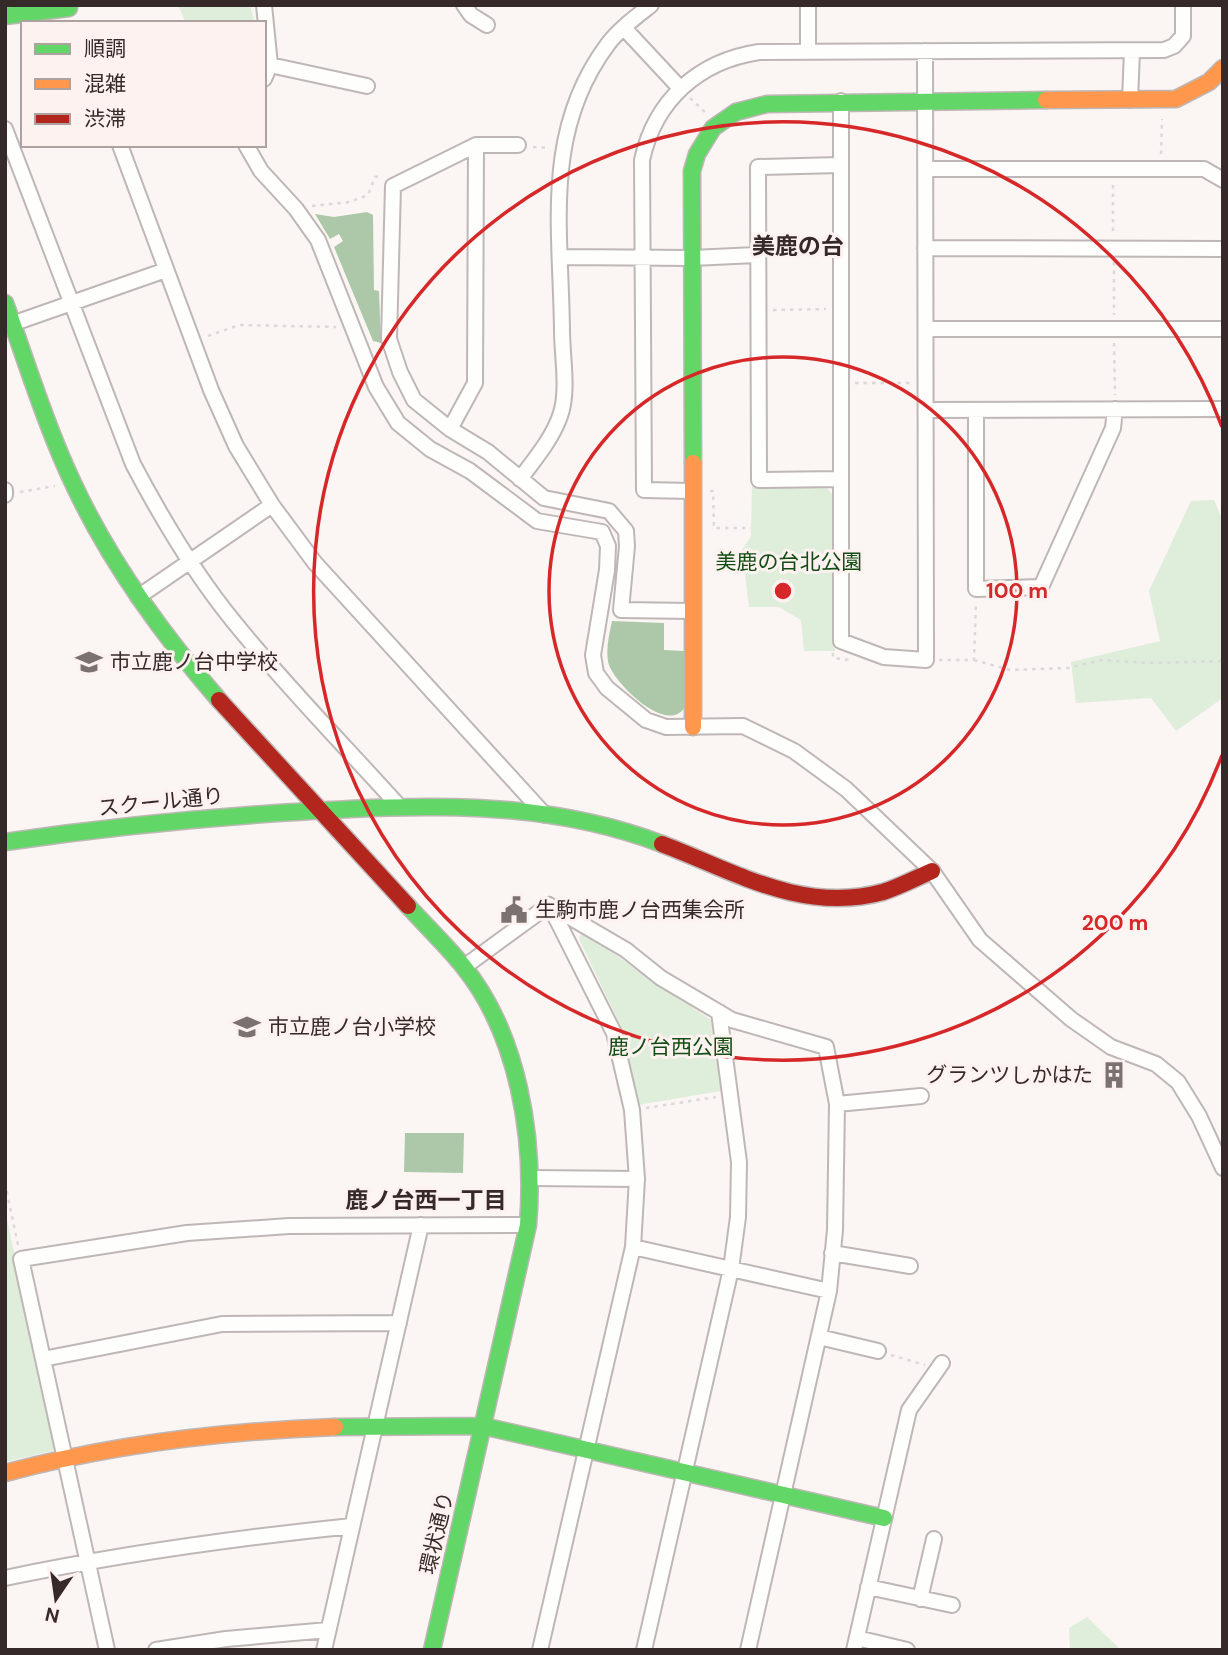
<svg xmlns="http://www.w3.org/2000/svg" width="1228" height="1655" font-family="'DM Sans','Noto Sans JP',sans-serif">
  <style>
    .green { fill: #dfeddb }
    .water { fill: #adc8a9 }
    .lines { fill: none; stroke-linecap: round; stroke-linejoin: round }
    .street-casing { stroke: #bfb7b6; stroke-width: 18 }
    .fast-casing { stroke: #bfb7b6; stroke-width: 19 }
    .slow-casing { stroke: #bfb7b6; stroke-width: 19 }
    .jam-casing { stroke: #bfb7b6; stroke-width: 19 }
    .path { stroke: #dbd9d9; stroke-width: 2.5; stroke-dasharray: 3.5 5; stroke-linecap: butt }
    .street { stroke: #fefefd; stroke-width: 14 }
    .fast { stroke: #63d668; stroke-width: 16 }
    .slow { stroke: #ff974d; stroke-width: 16 }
    .jam { stroke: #b3261e; stroke-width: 16 }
    .ring { fill: none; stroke: #d62828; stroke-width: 3.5 }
    .labels { text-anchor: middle; stroke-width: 6; stroke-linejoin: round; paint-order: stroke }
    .park-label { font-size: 21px; fill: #124d13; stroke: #fef2f1 }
    .poi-label { font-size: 21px; fill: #352a29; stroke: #fef2f1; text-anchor: start }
    .street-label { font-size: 21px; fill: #352a29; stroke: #fef2f1 }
    .neighbourhood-label { font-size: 23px; font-weight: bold; fill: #352a29; stroke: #fef2f1 }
    .centre { fill: #d62828; stroke: #fef2f1; stroke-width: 3.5 }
    .ring-label { font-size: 21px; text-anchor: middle; font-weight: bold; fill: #d62828; stroke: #fef2f1; stroke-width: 6; stroke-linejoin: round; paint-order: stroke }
  </style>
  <rect width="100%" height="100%" fill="#fbf5f4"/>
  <path class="green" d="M178,5h72l5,18h-69z
    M752,487l75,1 7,9 1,154h-31l-3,-31 -22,-13h-30l-7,-57 9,-14z
    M1214,500l9,22v176l-47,33 -25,-33 -75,5 -5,-41 89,-21 -11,-50 42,-90z
    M582,932l129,88 10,71 -83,14 -15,-74 -44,-92z
    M5,1210l51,240 -51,12z
    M1087,1617l34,33h-51l-1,-22z"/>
  <path class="water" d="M367,212l6,3 1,75 5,1 2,52 -8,-2 -39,-94 9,-6 -4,-7 -9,5 -15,-25 19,3z
    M612,621l52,2v27l20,1 2,54c-16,33 -70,-20 -77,-40 -4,-14 0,-30 3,-44z
    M405,1133h59l-1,40 -59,-1z"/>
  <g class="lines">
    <defs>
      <path id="street" d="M264,5l6,60 -6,14
        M464,5l7,10 16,10
        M624,28l55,59
        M808,50v-45
        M270,65l97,21
        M1130,100l2,-49
        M841,101v540l43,16 42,3 -1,-609
        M5,129l128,335c29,55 61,109 101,158 51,63 109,122 164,183
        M120,145l91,245 25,56 36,59 43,58 230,252
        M246,145l15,26 35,38 22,31 58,147 22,36 32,26 40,22 67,50 65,11 6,14 -1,24 -14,85 3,18 11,15 39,32 20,7 77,-1 51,25 52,38 86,82 48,69 91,79 40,28 45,17 22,18 21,34 24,52
        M518,145h-42l-83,41 -4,153 11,33 14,28 36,29 38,23 56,46 65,13 17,20 1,15 -6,64 71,1
        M840,165l-82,2 1,313 82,-1
        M926,169h278l19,11
        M925,248l298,1
        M562,257l130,1 64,-3
        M6,326l160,-56
        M926,329h297
        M927,410l296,-1
        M976,412v177l65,-2 72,-159 2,-19
        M450,429l25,-46 1,-238
        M520,479c15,-20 32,-40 40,-63 9,-24 2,-60 2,-85 -1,-102 -20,-199 46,-287 11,-15 28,-27 43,-39
        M5,490v5
        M692,491l-48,-1 -2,-330c13,-60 57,-99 117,-108l405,-2 10,-4 9,-10v-31
        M138,597l134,-92
        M464,967l85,-62 77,45 35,28 71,42 94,27 11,57 -2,126 -6,61 -81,359
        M837,1104l84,-8
        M531,1178l106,1
        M633,1247l196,44
        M832,1253l78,13
        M819,1337l59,14
        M43,1359l179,-35 177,-1
        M5,1578c115,-24 230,-40 347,-52
        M868,1587l84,18
        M920,1599l14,-60
        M857,1638l50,12
        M107,1650l-86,-391 166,-26 102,-7 239,-1
        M156,1650l70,-11 102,-9
        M324,1650l97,-425
        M540,1650l93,-403 4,-68 -5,-69 -18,-77 -64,-127
        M644,1650l87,-381 7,-52 1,-55 -20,-150
        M854,1650l55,-240 33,-47"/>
      <path id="fast" d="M5,16l64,-8
        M5,303c22,60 41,123 68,180 37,80 89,151 146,217
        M693,463l-1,-292 5,-17 16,-26 23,-16 31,-8 279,-4
        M5,842c96,-14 193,-24 290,-30 125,-7 247,-14 367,32
        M408,906c18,20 38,39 55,60 56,69 72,173 65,259l-96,425
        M335,1427l148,-1 401,92"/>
      <path id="slow" d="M1046,100l130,-1 33,-17 14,-14
        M693,463v264
        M5,1473c108,-29 219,-42 330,-46"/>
      <path id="jam" d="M219,700l189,206
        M662,844c71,27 141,70 221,48 16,-5 33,-14 49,-21"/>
    </defs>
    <use href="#street" class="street-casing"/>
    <use href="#fast" class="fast-casing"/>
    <use href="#slow" class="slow-casing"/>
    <use href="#jam" class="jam-casing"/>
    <path class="path" d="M690,98l16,15
      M533,147l15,1
      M1161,154l1,-35
      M1113,185v49
      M312,206l38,-4 18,-7 7,-18 7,-2
      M1114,262v53
      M773,310l53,-1
      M208,336l31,-11 97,2
      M1114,343l1,52
      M855,383h56
      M710,491h3l1,37h37
      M20,492l35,-6
      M833,653v5l17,2
      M939,660h35l2,-57
      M974,660l36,10 58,-2 34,-8 46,3 75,-2
      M646,1108l70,-11
      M5,1183l13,62
      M891,1355l34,10"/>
    <use href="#street" class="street"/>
    <use href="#fast" class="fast"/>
    <use href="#slow" class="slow"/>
    <use href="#jam" class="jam"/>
  </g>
  <g class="ring">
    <circle cx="783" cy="591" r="234"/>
    <path d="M1222 755A469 469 0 1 1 1222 427"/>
  </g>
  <defs>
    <symbol id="school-bare" viewBox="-9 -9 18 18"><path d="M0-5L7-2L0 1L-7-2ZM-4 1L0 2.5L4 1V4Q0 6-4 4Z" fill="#7a7170" stroke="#fef2f1" stroke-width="2.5" paint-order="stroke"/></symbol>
    <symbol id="civic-bare" viewBox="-9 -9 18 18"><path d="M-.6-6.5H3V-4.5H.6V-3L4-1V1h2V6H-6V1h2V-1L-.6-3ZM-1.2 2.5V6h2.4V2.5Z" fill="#7a7170" stroke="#fef2f1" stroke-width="2.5" paint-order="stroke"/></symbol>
    <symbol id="building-bare" viewBox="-9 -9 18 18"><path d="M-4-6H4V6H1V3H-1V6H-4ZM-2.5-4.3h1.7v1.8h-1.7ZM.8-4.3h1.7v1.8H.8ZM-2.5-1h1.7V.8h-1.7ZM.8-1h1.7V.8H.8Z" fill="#7a7170" stroke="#fef2f1" stroke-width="2.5" paint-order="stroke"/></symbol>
  </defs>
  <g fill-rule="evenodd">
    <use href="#school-bare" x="70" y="643" width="38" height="38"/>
    <use href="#civic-bare" x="495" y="891" width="38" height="38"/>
    <use href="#school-bare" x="228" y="1008" width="38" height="38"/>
    <use href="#building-bare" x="1095" y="1056" width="38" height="38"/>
  </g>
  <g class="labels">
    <g class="park-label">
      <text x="789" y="569">美鹿の台北公園</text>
      <text x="671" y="1054">鹿ノ台西公園</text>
    </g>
    <g class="poi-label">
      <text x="110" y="669">市立鹿ノ台中学校</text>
      <text x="535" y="917">生駒市鹿ノ台西集会所</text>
      <text x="268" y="1034">市立鹿ノ台小学校</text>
      <text x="1093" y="1082" text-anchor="end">グランツしかはた</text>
    </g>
    <g class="street-label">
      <text transform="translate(161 802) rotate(-6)" y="7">スクール通り</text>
      <text transform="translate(437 1533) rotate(-77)" y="7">環状通り</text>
    </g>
    <g class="neighbourhood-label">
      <text x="798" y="254">美鹿の台</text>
      <text x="426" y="1208">鹿ノ台西一丁目</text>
    </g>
  </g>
  <circle cx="783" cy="591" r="10" class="centre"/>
  <g class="ring-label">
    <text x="1017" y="598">100 m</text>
    <text x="1115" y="930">200 m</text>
  </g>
  <rect width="1228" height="1655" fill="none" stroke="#352a29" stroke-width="14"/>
  <rect x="21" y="21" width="245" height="126" fill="#fef2f1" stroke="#aea2a1" stroke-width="2"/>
  <rect x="35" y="44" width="35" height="10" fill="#63d668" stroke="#aea2a1" stroke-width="2"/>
  <text x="84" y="56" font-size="21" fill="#352a29">順調</text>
  <rect x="35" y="79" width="35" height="10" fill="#ff974d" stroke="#aea2a1" stroke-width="2"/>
  <text x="84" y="91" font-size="21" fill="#352a29">混雑</text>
  <rect x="35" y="114" width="35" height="10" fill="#b3261e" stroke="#aea2a1" stroke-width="2"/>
  <text x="84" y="126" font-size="21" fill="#352a29">渋滞</text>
  <g transform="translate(56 1599) rotate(193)" stroke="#fef2f1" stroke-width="5" paint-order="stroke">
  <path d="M0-5L12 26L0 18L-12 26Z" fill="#352a29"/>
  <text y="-10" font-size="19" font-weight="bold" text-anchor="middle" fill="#352a29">N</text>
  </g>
</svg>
